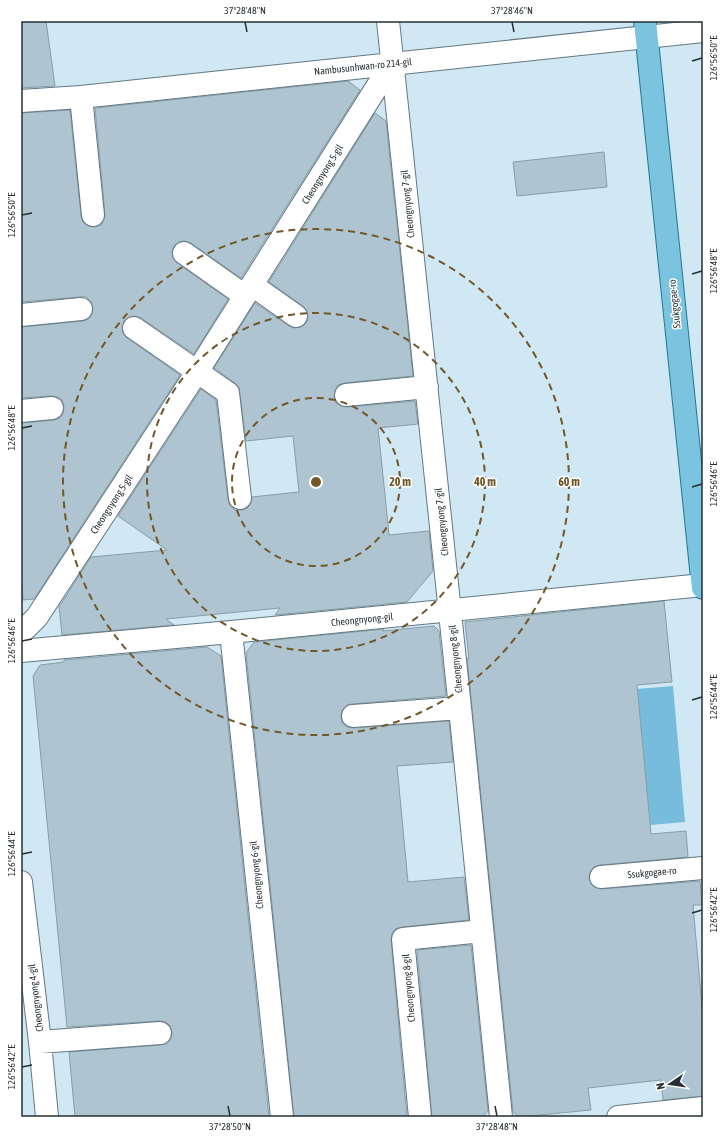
<svg xmlns="http://www.w3.org/2000/svg" width="724" height="1138" font-family="'Asap Condensed',sans-serif">
  <style>
    .green { fill: #77bcdc }
    .building { fill: #aec5d1; stroke: #879da8 }
    .lines { fill: none; stroke-linecap: round; stroke-linejoin: round }
    .minor-casing { stroke: #627882; stroke-width: 24 }
    .major-casing { stroke: #237696; stroke-width: 24 }
    .minor { stroke: #fff; stroke-width: 22 }
    .major { stroke: #7ac4e0; stroke-width: 22 }
    .ticks { fill: none; stroke: #262f34; stroke-width: 1.5 }
    .ring { fill: none; stroke: #725729; stroke-width: 2; stroke-dasharray: 7 5 }
    .labels { text-anchor: middle; stroke-width: 3; stroke-linejoin: round; paint-order: stroke }
    .street-label { font-size: 10px; fill: #262f34; stroke: #fff }
    .centre { fill: #725729; stroke: #fff; stroke-width: 2 }
    .ring-label { font-size: 12px; text-anchor: middle; font-weight: bold; fill: #725729; stroke: #fff; stroke-width: 3; stroke-linejoin: round; paint-order: stroke }
    .neatline { fill: none; stroke: #262f34; stroke-width: 1.5 }
    .ticks-label { font-size: 10px; text-anchor: middle; fill: #262f34 }
  </style>
  <rect width="100%" height="100%" fill="#d0e8f4"/>
  <path class="green" d="M673,686l12,136 -35,3 -13,-136z"/>
  <path class="building" d="M21,21h25l9,65 -34,2z
    M348,81l12,9 -119,188 -50,-35 -6,-2 -6,1 -5,4 -2,6 1,6 4,5 51,36 -34,55 -53,-36 -6,-2 -6,1 -5,4 -2,6 1,6 4,5 53,37 -146,224 -11,1 -2,-25v-152l33,-3 6,-2 3,-4 1,-7 -2,-7 -5,-3 -6,-1 -30,2v-71l62,-6 6,-2 3,-5 1,-6 -2,-7 -5,-4h-6l-59,5v-189l49,-3 11,106 2,6 5,4 7,1 6,-2 3,-5 1,-6 -10,-106z
    M375,113l11,8 27,255 -69,7 -6,2 -3,5 -1,7 2,6 5,3 6,1 68,-6 3,23 -40,4 7,67 4,40 40,-4 4,40 -26,31 -132,13 5,-7 -114,11 8,6 -112,10 -3,-28 32,-50 76,-7 -49,-34 83,-127 15,11 12,99 2,7 5,4h7l5,-2 4,-5 1,-6 47,-5 -6,-56 -47,5 -7,-54 -4,-4 -21,-15 41,-65 34,23 5,2 7,-1 5,-4 2,-5 -1,-7 -4,-5 -34,-24z
    M604,152l3,35 -90,9 -4,-34z
    M664,601l8,81 -35,3 14,149 35,-3 2,26 -88,8 -6,2 -4,5 -1,6 2,6 5,4 6,1 98,-8 2,24h-9l10,113v78l-40,4 -2,-20 -73,8 3,22 -72,7 -6,-5 -46,-454 2,1 -4,-37z
    M434,626l5,5 7,65 -94,8 -6,1 -4,5 -1,7 1,6 5,4 7,1 95,-7 4,41 -56,4 11,116 56,-5 5,43 -67,7 -7,2 -3,5 -1,6 16,177h-113l-48,-464 8,-11 130,-13 -1,2z
    M207,647l14,9 48,461h-194l-6,-65 92,-7 6,-1 4,-5 1,-7 -2,-6 -4,-4 -7,-1 -92,6 -34,-351 7,-11 24,-3v-2z
    M471,945l17,166 -5,6h-51l-15,-167z"/>
  <g class="lines">
    <defs>
      <path id="minor" d="M388,21l72,687 41,409
        M81,97l12,118
        M21,101l60,-4 622,-66
        M184,253l61,43
        M252,285l44,31
        M21,315l60,-6
        M134,328l94,65 12,105
        M346,395l81,-8
        M21,411l31,-3
        M231,632l51,485
        M21,633l16,-16 160,-245 195,-309
        M21,651l210,-19 472,-47
        M353,716l107,-8
        M601,877l102,-9
        M21,882l19,160 7,75
        M40,1042l120,-9
        M420,1117l-17,-178 79,-8
        M618,1117l85,-9"/>
      <path id="major" d="M645,21l58,567"/>
    </defs>
    <use href="#minor" class="minor-casing"/>
    <use href="#major" class="major-casing"/>
    <use href="#minor" class="minor"/>
    <use href="#major" class="major"/>
  </g>
  <path class="ticks" d="M245,22l2,10M512,22l2,10M692,61l10,-3M22,215l10,-2M692,274l10,-3M22,428l10,-2M692,487l10,-3M22,641l10,-2M692,700l10,-3M22,854l10,-2M692,913l10,-3M22,1067l10,-2M228,1106l2,10M495,1106l2,10"/>
  <g class="ring">
    <circle cx="316" cy="482" r="84"/>
    <circle cx="316" cy="482" r="169"/>
    <circle cx="316" cy="482" r="253"/>
  </g>
  <g class="labels">
    <g class="street-label">
      <text transform="translate(363 66) rotate(-6)" y="4">Nambusunhwan-ro 214-gil</text>
      <text transform="translate(322 174) rotate(-58)" y="4">Cheongnyong 5-gil</text>
      <text transform="translate(407 204) rotate(-96)" y="4">Cheongnyong 7-gil</text>
      <text transform="translate(674 304) rotate(-96)" y="4">Ssukgogae-ro</text>
      <text transform="translate(111 504) rotate(-57)" y="4">Cheongnyong 5-gil</text>
      <text transform="translate(441 522) rotate(-96)" y="4">Cheongnyong 7-gil</text>
      <text transform="translate(362 619) rotate(-6)" y="4">Cheongnyong-gil</text>
      <text transform="translate(455 659) rotate(-96)" y="4">Cheongnyong 8-gil</text>
      <text transform="translate(652 872) rotate(-5)" y="4">Ssukgogae-ro</text>
      <text transform="translate(256 875) rotate(-96)" y="4">Cheongnyong 6-gil</text>
      <text transform="translate(408 988) rotate(-95)" y="4">Cheongnyong 8-gil</text>
      <text transform="translate(35 998) rotate(-97)" y="4">Cheongnyong 4-gil</text>
    </g>
  </g>
  <circle cx="316" cy="482" r="6" class="centre"/>
  <g class="ring-label">
    <text x="400" y="486">20 m</text>
    <text x="485" y="486">40 m</text>
    <text x="569" y="486">60 m</text>
  </g>
  <rect width="724" height="1138" fill="none" stroke="#ffffff" stroke-width="44"/>
  <g transform="translate(670 1084) rotate(257)" stroke="#ffffff" stroke-width="3" paint-order="stroke">
  <path d="M0-3L7 15L0 10L-7 15Z" fill="#262f34"/>
  <text y="-6" font-size="11" font-weight="bold" text-anchor="middle" fill="#262f34">N</text>
  </g>
  <rect x="22" y="22" width="680" height="1094" class="neatline"/>
  <g class="ticks-label">
    <text x="245" y="14">37°28'48"N</text>
    <text x="512" y="14">37°28'46"N</text>
    <text transform="translate(713 58) rotate(-90)" y="4">126°56'50"E</text>
    <text transform="translate(11 215) rotate(-90)" y="4">126°56'50"E</text>
    <text transform="translate(713 271) rotate(-90)" y="4">126°56'48"E</text>
    <text transform="translate(11 428) rotate(-90)" y="4">126°56'48"E</text>
    <text transform="translate(713 484) rotate(-90)" y="4">126°56'46"E</text>
    <text transform="translate(11 641) rotate(-90)" y="4">126°56'46"E</text>
    <text transform="translate(713 697) rotate(-90)" y="4">126°56'44"E</text>
    <text transform="translate(11 854) rotate(-90)" y="4">126°56'44"E</text>
    <text transform="translate(713 910) rotate(-90)" y="4">126°56'42"E</text>
    <text transform="translate(11 1067) rotate(-90)" y="4">126°56'42"E</text>
    <text x="230" y="1130">37°28'50"N</text>
    <text x="497" y="1130">37°28'48"N</text>
  </g>
</svg>
